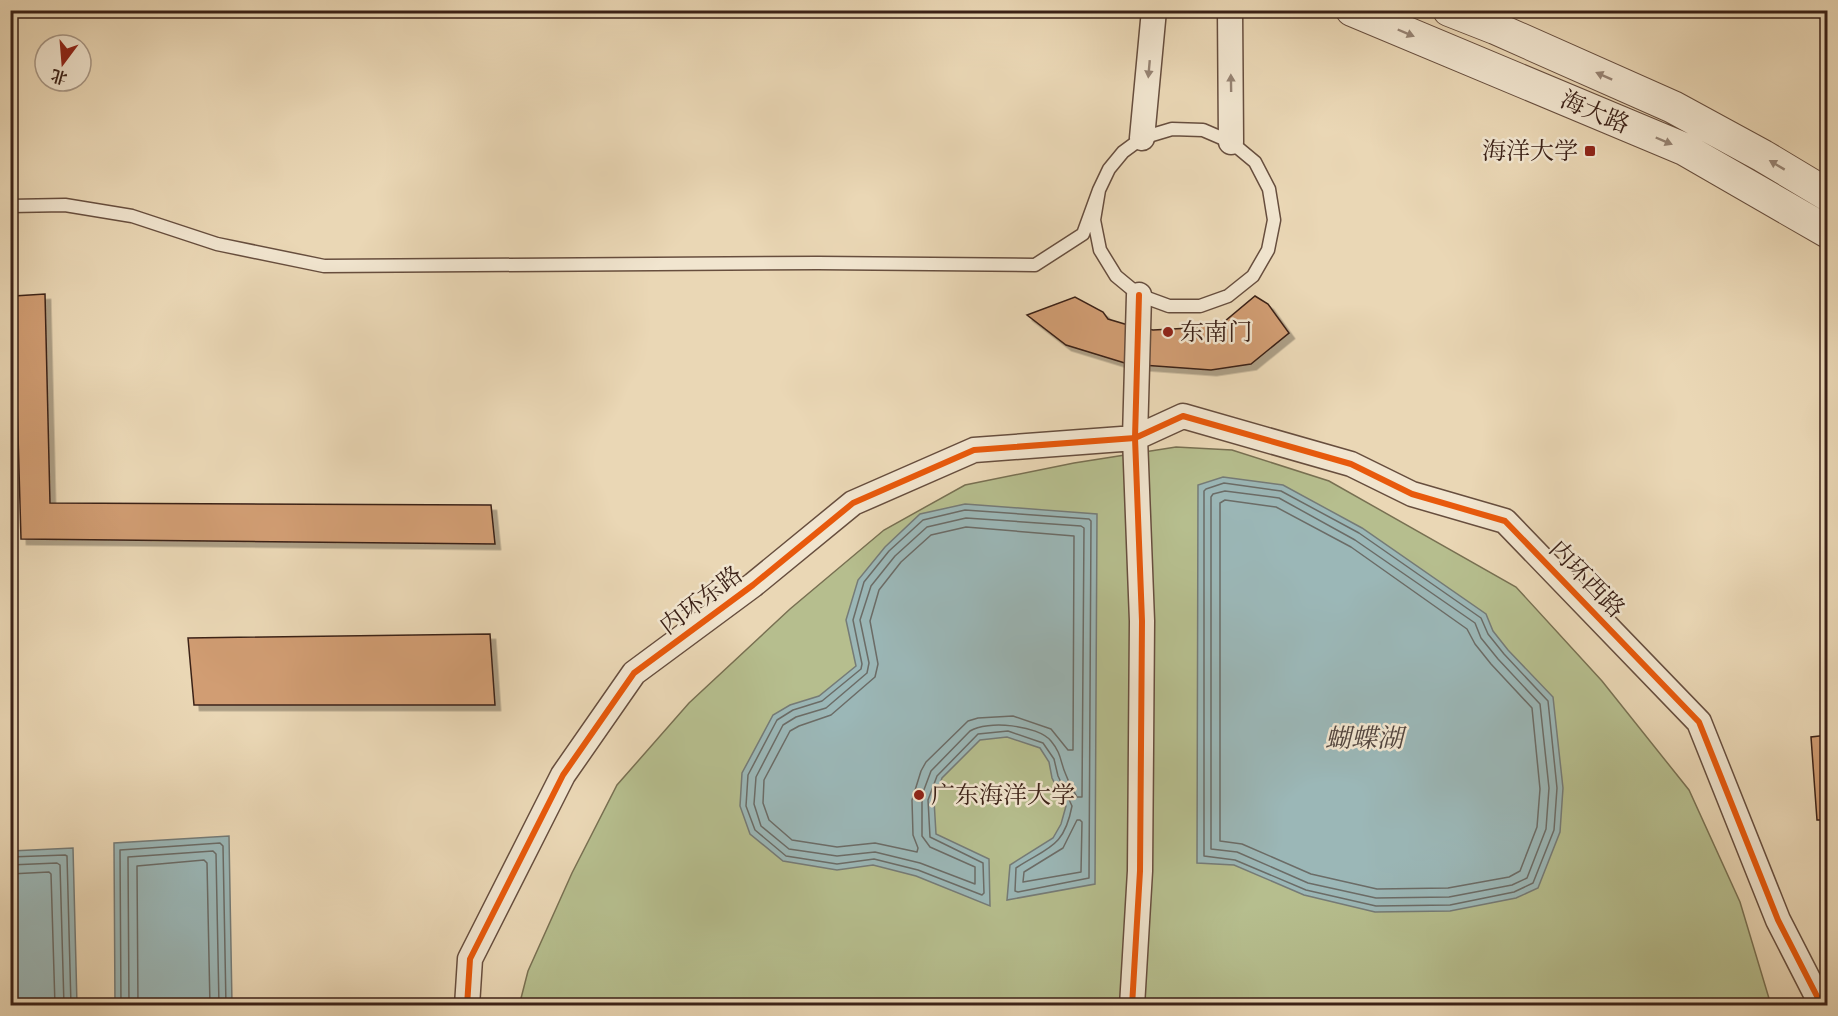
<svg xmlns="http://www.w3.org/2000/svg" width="1838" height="1016" font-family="'Gentium Book Plus','Noto Serif SC',serif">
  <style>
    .green { fill: #b6be8e; stroke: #787052; stroke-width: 1.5 }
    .water { fill: #9bb7b7; stroke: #757b77; stroke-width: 1.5 }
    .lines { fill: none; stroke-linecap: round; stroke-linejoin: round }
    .shore { stroke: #6b6c67; stroke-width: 1.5 }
    .building { fill: #d19d73; stroke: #3b2117; stroke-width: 1.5; filter: url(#shadow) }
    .service-casing { stroke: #674e3e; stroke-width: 15 }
    .minor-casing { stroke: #674e3e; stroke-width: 27 }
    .tertiary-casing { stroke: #674e3e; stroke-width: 34 }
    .service { stroke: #f1e5cf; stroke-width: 12 }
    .minor { stroke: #f1e5cf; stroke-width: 24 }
    .tertiary { stroke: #f1e5cf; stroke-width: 32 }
    .cycleway-casing { stroke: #f1e5cf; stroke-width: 10 }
    .cycleway { stroke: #e8590c; stroke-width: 6 }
    .oneway { fill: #968373 }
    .poi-dot { fill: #8f2418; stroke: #f1e5cf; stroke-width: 2 }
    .labels { text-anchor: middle; stroke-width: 5; stroke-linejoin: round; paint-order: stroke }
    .street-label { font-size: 24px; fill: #3b2117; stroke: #f1e5cf }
    .poi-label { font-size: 24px; fill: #3b2117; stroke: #f1e5cf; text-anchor: start }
    .water-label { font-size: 26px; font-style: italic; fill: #53463f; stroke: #f1e5cf }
  </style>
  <defs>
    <filter id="shadow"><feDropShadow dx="5.5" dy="5.5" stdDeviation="0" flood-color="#0004"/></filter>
  </defs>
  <rect width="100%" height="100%" fill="#ead7b5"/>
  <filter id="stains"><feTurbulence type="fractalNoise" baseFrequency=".00333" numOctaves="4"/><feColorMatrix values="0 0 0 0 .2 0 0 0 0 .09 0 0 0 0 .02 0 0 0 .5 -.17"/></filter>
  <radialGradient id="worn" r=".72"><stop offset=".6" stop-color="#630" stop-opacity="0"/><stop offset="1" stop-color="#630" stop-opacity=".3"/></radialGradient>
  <path class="green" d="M1176,447l56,3 97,31 187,106 86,94 87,109 51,112 31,103 -1252,1 9,-35 44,-98 45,-88 72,-82 101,-94 94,-79 81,-45 109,-22z"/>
  <path class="water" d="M1223,477l60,8 79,43 124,86 7,17 15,19 45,47 10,91 -3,44 -22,56 -22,10 -66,13 -75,1 -71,-17 -70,-30 -37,-2 1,-378z
    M965,504l132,10 -2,370 -88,16 3,-35 43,-27 8,-14 5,-18 -14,-28 -3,-16 -9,-14 -33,-11 -27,3 -38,38 -8,22 2,34 53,25 1,47 -74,-30 -43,-11 -36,5 -54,-9 -33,-27 -10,-28 2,-33 31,-58 17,-10 29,-9 37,-30 -10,-46 12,-40 27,-33 35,-33z
    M229,836l3,169h-117l-1,-162z
    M73,848l4,157h-66v-154z"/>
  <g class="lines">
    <path class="shore" d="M1224,483l57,8 78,42 122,85 7,16 16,20 44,47 9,87 -3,42 -21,53 -19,9 -64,13 -74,1 -70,-16 -71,-30 -31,-4v-365l2,-2z
      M1225,491l54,7 76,42 120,83 6,15 17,21 42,45 9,84 -3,41 -19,49 -15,7 -63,12 -73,1 -68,-15 -71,-31 -26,-3v-352l2,-3z
      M1225,500l51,7 75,40 116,82 8,15 16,20 41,44 8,81 -3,38 -17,44 -11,6 -61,11 -71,1 -66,-15 -69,-30 -22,-3v-338z
      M965,510l124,9 2,2 -2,357 -71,14 -3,-1 1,-23c32,-21 48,-20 56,-62l-14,-30 -4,-17 -11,-16 -35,-12 -30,3 -41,42 -9,24 2,37 53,26 1,30 -2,2 -64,-25 -44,-11 -37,5 -51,-8 -31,-26 -9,-24 2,-31 29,-55 16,-10 29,-9 39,-32 1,-5 -9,-44 11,-38 25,-31 34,-31z
      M966,518l115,8 3,2 -2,269h-5c-4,-7 -8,-14 -11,-22 -6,-13 -4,-21 -15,-34 -13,-16 -64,-21 -81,-10l-39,40 -9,24v41l8,11 45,20v17l-55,-21 -45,-11 -38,4 -48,-7 -28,-23 -7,-22 2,-27 27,-52 13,-8 30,-9 41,-35 2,-10 -9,-43 11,-34 24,-30 32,-29z
      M966,527l108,9 -1,214h-5l-17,-21 -38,-13 -35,2 -10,3 -42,41 -5,9 -9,29 1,35 5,13 -1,4 -42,-9 -38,4 -45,-7 -23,-20 -6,-17 1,-23 26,-49 9,-5 32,-11 44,-38 3,-13 -8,-43 9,-31 22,-28 30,-27z
      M1077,820h3l2,2 -1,50 -58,10 1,-10 39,-24z
      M10,857l55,-2 2,1 4,150
      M10,865l47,-2 3,2 4,141
      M10,874l39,-2 2,2 4,132
      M121,1006l-1,-156 100,-7 3,3 3,160
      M129,1006l-1,-149 85,-6 3,3 3,152
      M138,1006l-1,-140 67,-6 3,3 3,143"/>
  </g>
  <path class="building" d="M45,294l5,209 441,2 4,39 -474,-5 -7,-243z
    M1255,296l13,8 21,29 -38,31 -40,6 -83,-6 -62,-19 -39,-30 48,-18 28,15 5,7 20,6 25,5 38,-2 34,-7z
    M490,634l5,71h-301l-6,-67z
    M1828,735v85h-11l-6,-83z"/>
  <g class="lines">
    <defs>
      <path id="service" d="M1819,10l9,5
        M10,206l55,-1 67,11 85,28 107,22 494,-3 217,2 48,-31 16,-44 10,-21 14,-17 19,-14 30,-9 31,1 28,12 24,20 14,27 5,31 -6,30 -15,26 -25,20 -28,10h-31l-30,-11 -23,-19 -16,-26 -6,-30 5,-30"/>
      <path id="minor" d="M1230,10l1,132
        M1142,138l12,-128
        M467,1006l3,-47 93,-184 71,-102 119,-88 100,-82 121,-53 161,-12 48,-22 168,48 61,30 93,27 194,201 79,198 44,86
        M1132,1006l8,-135 2,-250 -7,-183 4,-143"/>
      <path id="tertiary" d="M1352,10l332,139 144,83
        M1449,10l46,18 178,79 90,49 65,39"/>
    </defs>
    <use href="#service" class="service-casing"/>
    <use href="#minor" class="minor-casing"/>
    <use href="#tertiary" class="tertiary-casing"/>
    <use href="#service" class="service"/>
    <use href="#minor" class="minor"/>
    <use href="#tertiary" class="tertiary"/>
    <defs>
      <path id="cycleway" d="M467,1006l3,-47 93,-184 71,-102 119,-88 100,-82 121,-53 161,-12 48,-22 168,48 61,30 93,27 194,201 79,198 44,86
        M1132,1006l8,-135 2,-250 -7,-183 4,-143"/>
    </defs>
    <use href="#cycleway" class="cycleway-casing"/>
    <use href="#cycleway" class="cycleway"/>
  </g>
  <defs><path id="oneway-solid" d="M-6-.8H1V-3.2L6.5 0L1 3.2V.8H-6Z" transform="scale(1.5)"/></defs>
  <g class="oneway">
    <use href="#oneway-solid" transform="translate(1406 33) rotate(23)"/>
    <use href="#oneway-solid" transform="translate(1149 69) rotate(95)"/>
    <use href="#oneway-solid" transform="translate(1604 76) rotate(-156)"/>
    <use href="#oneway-solid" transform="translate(1231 83) rotate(-91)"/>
    <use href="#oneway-solid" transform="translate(1664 141) rotate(23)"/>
    <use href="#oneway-solid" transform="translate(1777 165) rotate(-149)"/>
  </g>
  <g class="poi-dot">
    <rect x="1584" y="145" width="12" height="12" rx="3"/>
    <circle cx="1168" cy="332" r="6"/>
    <circle cx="919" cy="795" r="6"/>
  </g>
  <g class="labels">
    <g class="street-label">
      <text transform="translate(1595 112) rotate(23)" y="8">海大路</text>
      <text transform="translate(1587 579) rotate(46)" y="8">内环西路</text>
      <text transform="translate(701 600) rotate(-37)" y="8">内环东路</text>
    </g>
    <g class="poi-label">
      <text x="1578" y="159" text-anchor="end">海洋大学</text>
      <text x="1180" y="340">东南门</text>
      <text x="931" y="803">广东海洋大学</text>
    </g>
    <g class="water-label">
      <text x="1364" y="747">蝴蝶湖</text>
    </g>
  </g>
  <rect width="1838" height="1016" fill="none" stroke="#ead7b5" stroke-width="36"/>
  <rect x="12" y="12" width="1814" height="992" fill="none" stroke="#3b2117" stroke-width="3"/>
  <rect x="18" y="18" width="1802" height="980" fill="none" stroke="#3b2117" stroke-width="1.5"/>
  <g transform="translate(63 63) rotate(196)"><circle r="28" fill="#f1e5cf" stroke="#a89785" stroke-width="1.5"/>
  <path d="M0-4.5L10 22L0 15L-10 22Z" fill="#8f2418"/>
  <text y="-9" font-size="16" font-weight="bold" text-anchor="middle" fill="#3b2117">北</text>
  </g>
  <rect width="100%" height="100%" filter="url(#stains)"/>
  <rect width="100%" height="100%" fill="url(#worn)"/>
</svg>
